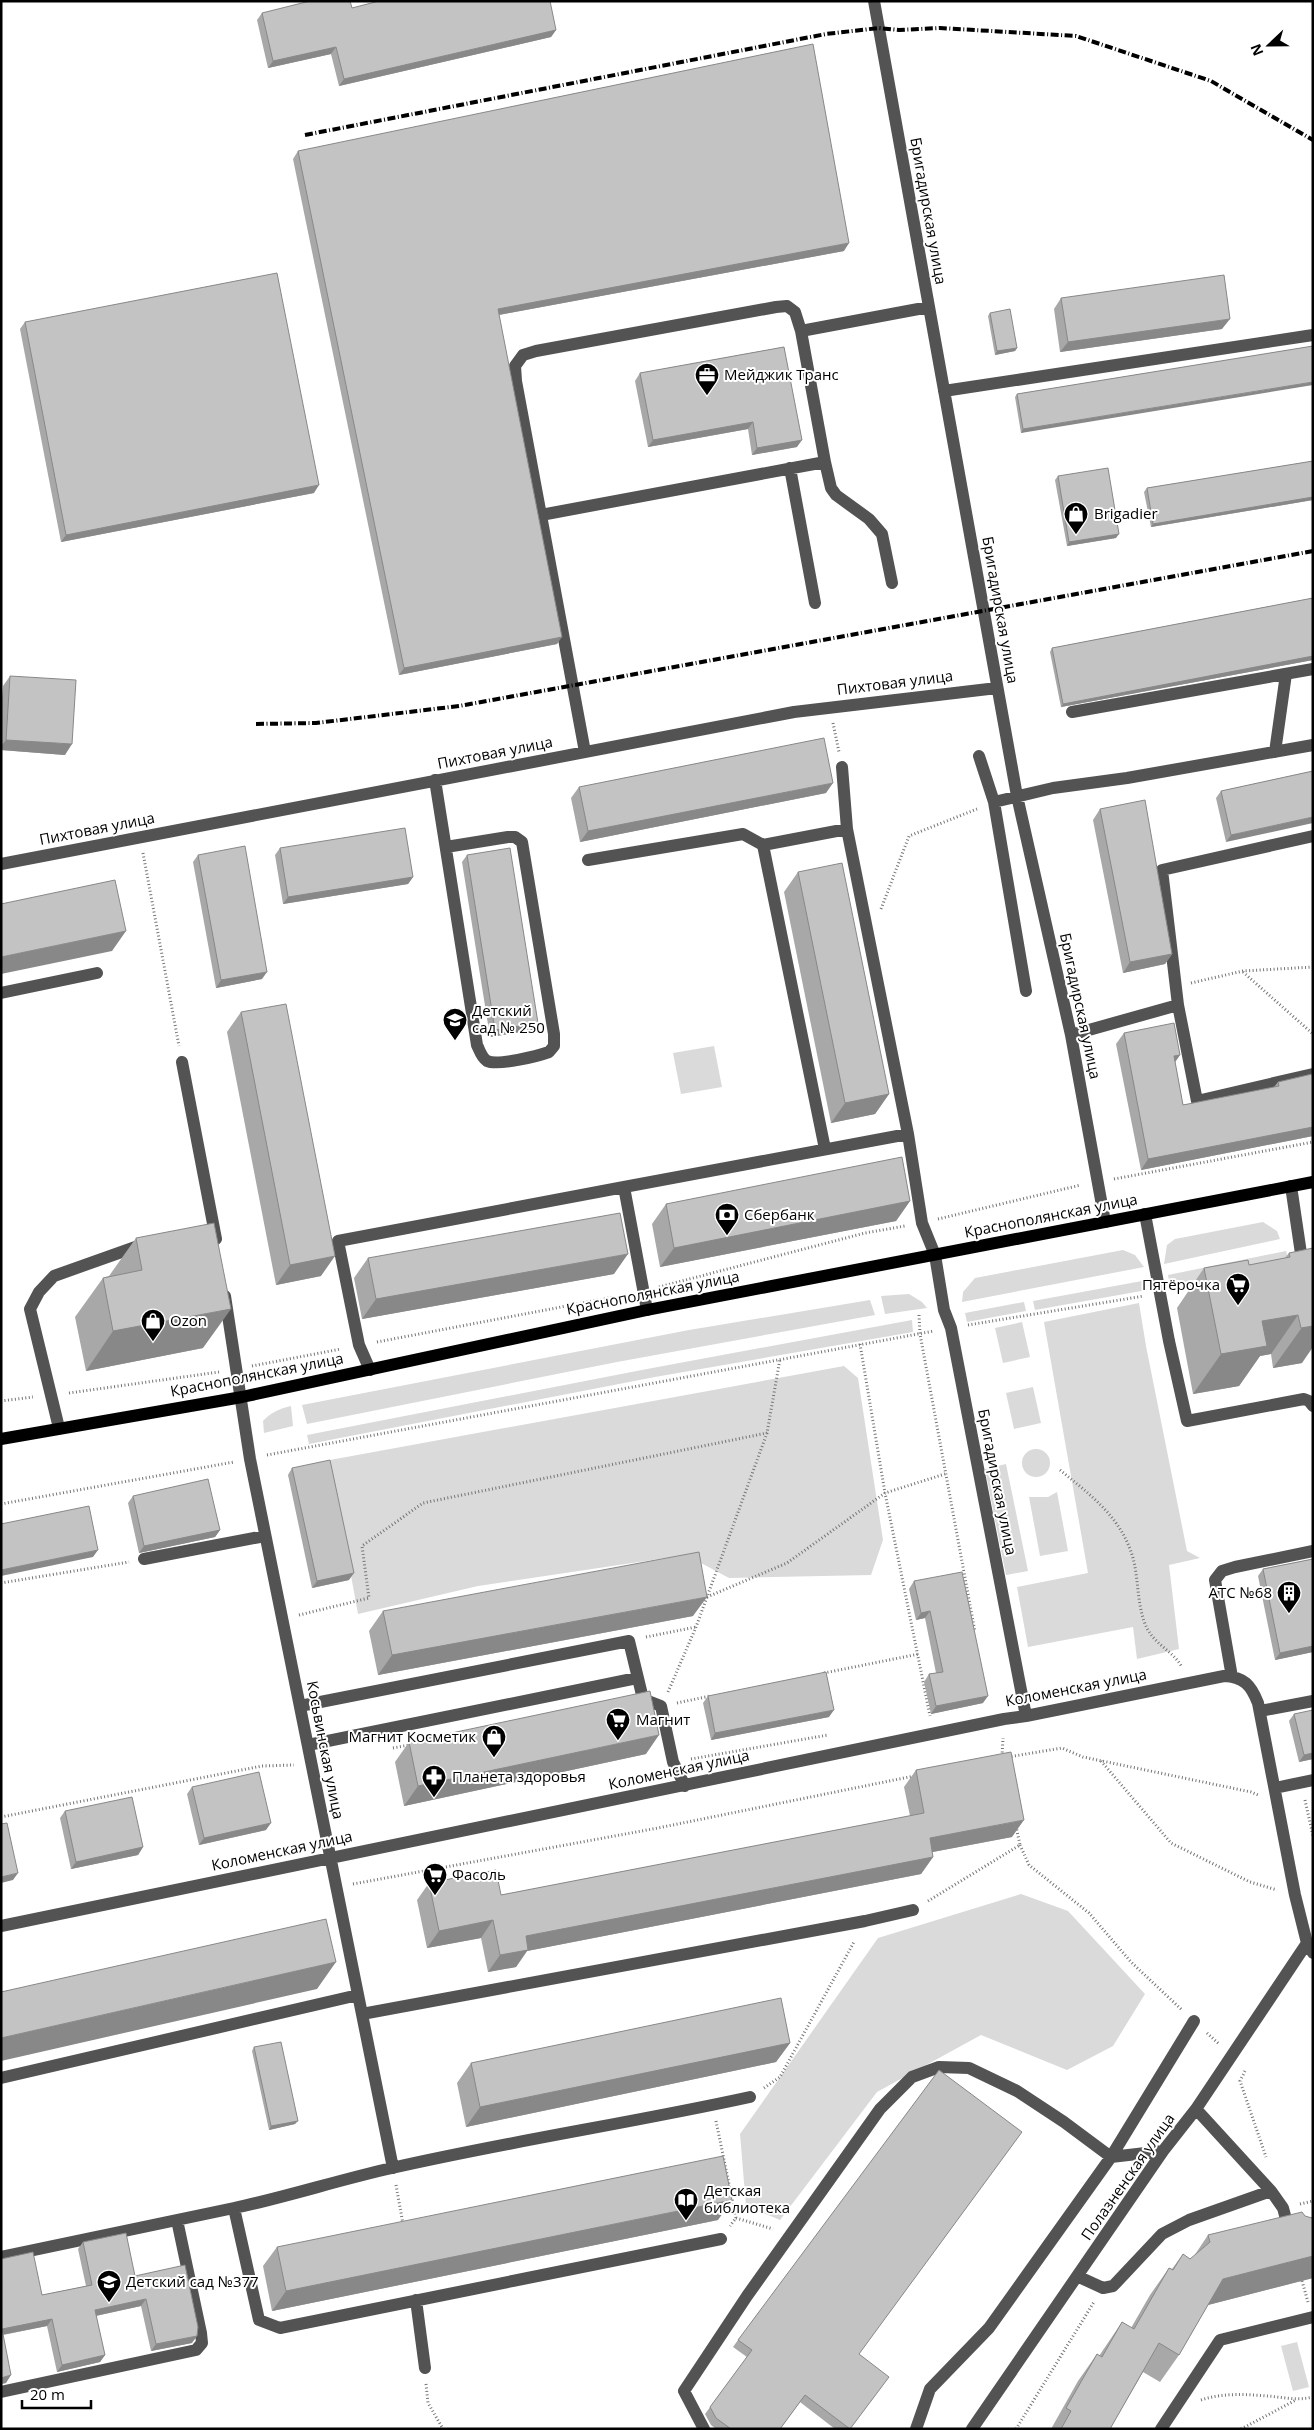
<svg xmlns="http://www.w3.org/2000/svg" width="1314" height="2430" font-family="'Open Sans',sans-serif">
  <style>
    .green { fill: #dadada }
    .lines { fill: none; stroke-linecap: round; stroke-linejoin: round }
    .path { stroke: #757575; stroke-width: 3; stroke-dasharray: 1 2.5; stroke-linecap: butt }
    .minor { stroke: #535353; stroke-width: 12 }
    .major { stroke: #000; stroke-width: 12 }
    .rail { stroke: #000; stroke-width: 4; stroke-dasharray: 8 2.5 1 2.5; stroke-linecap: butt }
    .wall { fill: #a8a8a8 }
    .shaded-wall { fill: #888 }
    .building { fill: #c3c3c3; stroke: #888 }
    .labels { text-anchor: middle; stroke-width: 4; stroke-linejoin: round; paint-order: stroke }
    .street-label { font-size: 15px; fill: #000; stroke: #fff }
    .poi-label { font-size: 15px; fill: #000; stroke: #fff; text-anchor: start }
  </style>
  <rect width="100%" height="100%" fill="#fff"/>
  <path class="green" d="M714,1046l8,41 -41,7 -8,-41z
    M1263,1222l14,9 3,8 -116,25 3,-19 8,-6z
    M1123,1250l12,5 9,12 -182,35 1,-10 12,-14z
    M1286,1251l3,10 -119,24 -2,-10z
    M1142,1281l5,9 -112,20 -2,-9z
    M909,1294l13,8 5,6 -42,6 -4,-18z
    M870,1300l5,15 -258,47 -310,62 -5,-19 387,-75z
    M1024,1302l2,9 -59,11 -2,-9z
    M1139,1303l7,43 41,205 13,7 -31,7 10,84 -42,10 -4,-32 -105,20 -11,-60 71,-14 -44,-251z
    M912,1320l1,12 -258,45 -346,67 -2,-9 340,-66z
    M1022,1322l8,35 -27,6 -8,-35z
    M844,1366l14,12 25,162 -12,35 -142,3 -43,-23 -208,31 -120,28 -28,-154z
    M1033,1387l8,36 -27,6 -8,-36z
    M291,1406l2,20 -29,7 -1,-12c7,-8 18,-13 28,-15z
    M1022 1463a14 14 0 1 1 28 0a14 14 0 1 1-28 0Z
    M1006,1464l22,107 -22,4 -21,-106z
    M1057,1492l11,59 -28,5 -11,-59h19z
    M1021,1894l47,17 77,83 -32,52 -46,24 -86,-35 -104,57 -97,128 -34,-14 -6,-72 138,-196z
    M1297,2342l12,45 -16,4 -12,-45z"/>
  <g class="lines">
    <path class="path" d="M833,723l6,29
      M143,853l36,193
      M881,909l28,-73 68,-27
      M1243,972l70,62
      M1191,983l52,-12 70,-4
      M1114,1179l199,-37
      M938,1219l143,-34
      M659,1287l206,-54 40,-7
      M1177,1289l18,-4
      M919,1315l1,19 55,298
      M968,1325l176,-29
      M377,1342l237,-45
      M860,1344l25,149 45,223
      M252,1366l89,-17
      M69,1393l150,-21
      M1,1401l32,-4
      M267,1455l667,-124
      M1060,1470c28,23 57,44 70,79 9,22 6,49 14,72 8,24 27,27 38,46
      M1,1504l233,-42
      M1,1583l128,-21
      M707,1597l80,-34 98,-70 60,-19
      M299,1615l70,-17 -7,-52 61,-43 344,-70
      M646,1637l50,-10
      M824,1673l95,-19
      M668,1692l28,-65 71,-194 13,-74
      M677,1703l33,-7
      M393,1748l16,-3
      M1002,1756l1,-18
      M1008,1757l54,-9 21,9 168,35 7,3
      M691,1759l137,-24
      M1101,1761l70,82 79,39 27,8
      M1305,1800l8,36
      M1,1817l261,-51 32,-1
      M1020,1845l9,20 60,48 42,49 51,48
      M353,1884l305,-56 256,-52
      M928,1901l92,-56 -4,-19
      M1207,2033l12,11
      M1245,2071l-5,10 26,76
      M764,2088l16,-11 74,-135
      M716,2121l20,97 -6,8
      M396,2185l7,39
      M1300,2204l13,-3
      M736,2218l37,11
      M1302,2281l6,21
      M426,2384l2,19 15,26
      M1201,2400c21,-7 44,-6 66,-4 15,1 30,5 46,1
      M1016,2429l78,-127
      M1241,2429l55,-29"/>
    <path class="minor" d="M874,1l143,795 54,239 34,187
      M944,391l369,-56
      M825,462l6,26 5,7 33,24 13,15 10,49
      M790,468l25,135
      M541,515l284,-53 -24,-131
      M1072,712l241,-43
      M585,752l-69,-371 -1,-15 8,-11 13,-4 240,-44 11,-1 8,6 6,19 128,-24
      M1275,752l11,-78
      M979,756l15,46 32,189
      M842,767l5,62
      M435,780l42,265c3,6 4,12 10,16 11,5 51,-5 62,-9l5,-6v-12l-32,-192 -7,-5h-7l-62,10
      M994,802l59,-14 74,-10 186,-33
      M1313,836l-151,34 16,135 19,96 116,-27
      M763,845l62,304
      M588,860l155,-26 20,11 84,-16 61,305 14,89 13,32 9,55 7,18 75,388
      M1,864l793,-152 203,-24
      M1,993l96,-20
      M1071,1035l107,-30
      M182,1062l34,177
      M1291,1186l12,81
      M1145,1214l24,127 18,80 117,-22 5,2 4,5
      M225,1296l25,163 143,709
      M647,1310l-23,-123 284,-53
      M370,1370l-11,-25 -21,-104 286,-54
      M59,1428l-29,-119 9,-17 15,-16 90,-32
      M144,1559l121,-23
      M1232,1677l-17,-97 7,-9 13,-4 78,-16
      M300,1706l329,-65 14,58 18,7 12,56 12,24
      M1260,1711l53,-10
      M308,1745l329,-67
      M1275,1788l38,-8
      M1,1926l1003,-207 22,-3 198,-40c20,1 27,9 34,27l37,192 12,48 6,10
      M362,2014l503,-93 48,-11
      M1,2078l357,-83
      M1196,2109l75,82 12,17 6,22
      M721,2239l-441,89 -21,-8 -25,-112c53,-11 104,-28 158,-40 118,-27 239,-45 358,-71
      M1,2257l233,-49
      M1079,2277l24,11 10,-2 49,-52 27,-14 82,-29
      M416,2300l9,68
      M1,2392l195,-42 6,-7 -1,-10 -24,-113
      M704,2429l-20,-38 63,-95 133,-187 32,-32 27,-10 30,1 48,23 47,31 47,35 52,-6
      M916,2429l14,-40 59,-61 122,-171 83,-136
      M972,2429l191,-278 33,-42 111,-166
      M1161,2429l59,-89 93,-23"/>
    <path class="major" d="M1,1439l241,-42 405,-87 666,-128"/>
    <path class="rail" d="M305,135l521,-101 53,-6 20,2 41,-2 136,8 135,45 102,59
      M256,724l60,-1 143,-17 854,-155"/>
  </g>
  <path class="wall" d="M262,13l294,17 -5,7 -212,49 -8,-32 -63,14 -11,-48z
    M298,151l546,100 -345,64 58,329 -158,31 -106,-516z
    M1061,298l161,31 -162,23 -6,-43z
    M990,313l27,35 -2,3 -20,4 -7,-39z
    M25,322l289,171 -253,49 -41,-213z
    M1313,346l-292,87 -6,-36 2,-3z
    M784,347l13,100 -45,8 -4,-26 -100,18 -13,-66 5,-8z
    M1313,461v39l-162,27 -7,-35 3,-4z
    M1058,476l58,62 -49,8 -12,-66z
    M1313,598v62l-252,47 -11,-55 2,-4z
    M10,676l55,79 -64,-5v-40l2,-24z
    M1313,771l-87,71 -10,-44 5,-7z
    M579,787l247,6 -246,49 -9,-44z
    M1100,809l72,145 -7,10 -42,9 -30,-153z
    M280,848l133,29 -5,7 -125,20 -8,-49z
    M198,855l64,124 -46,9 -23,-126z
    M467,855l71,168 -5,7 -43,7 -28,-175z
    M798,872l91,222 -14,20 -44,9 -47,-231z
    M241,1012l80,264 -45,9 -49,-253z
    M1124,1033l56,22 -5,7 8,43 91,-18 4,-5 35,-2v56l-172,34 -25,-126z
    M910,1201l-14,20 -236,46 -8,-43 14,-20z
    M136,1238l67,110 -117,23 -11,-54 28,-39 6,-2z
    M1313,1248l-11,115 -29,5 -2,-14 -11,2 -21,30 -46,8 -16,-86 27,-40 45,-3 36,-7 4,-5z
    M368,1258l246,16 -252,45 -8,-41z
    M292,1468l57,112 -37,8 -24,-113z
    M133,1496l87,34 -5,7 -76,16 -11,-50z
    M1313,1559v93l-38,8 -17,-84 5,-7z
    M914,1581l69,122 -52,11 -7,-32 5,-8 7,-1 -11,-55 -9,2 -7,-31z
    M383,1611l310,5 -315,59 -9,-44z
    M708,1696l121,21 -118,23 -8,-37z
    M1294,1714l19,45 -14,3 -10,-41z
    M409,1742l237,12 -242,52 -9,-44z
    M916,1770l96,67 -80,15 1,5 -12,17 -394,77 -11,16 -28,5 -7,-34 -54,10 -10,-48 12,-17 72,12 409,-79 -6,-29z
    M192,1787l74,43 -67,15 -12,-51z
    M65,1811l78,36 -5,8 -67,14 -11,-51z
    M790,2043l-14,19 -310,65 -9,-44 14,-20z
    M254,2047l41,77 -26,6 -17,-79z
    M1313,2215v63l-105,27 -29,50 -19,27 -17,-10 -33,57h-59l27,-48 19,-27 2,2 23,-34 9,6 19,-33 19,-27 3,1 11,-15 7,5 4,-3 14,-21 97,-19 6,2z
    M718,2220l-446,91 -9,-45 14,-19z
    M83,2242l52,34 57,67 -41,8 -10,-45 -45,10 9,39 -5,7 -43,10 -10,-46 -44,9 3,48 -5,1v-125l41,36 44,-9 -8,-37z
    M738,2340l121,14 -8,75h-16l-35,-27 -20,27h-64l-5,-4 -6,-11 42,-57 -14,-10z"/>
  <path class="shaded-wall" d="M556,30l-5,7 -212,49 5,-7z
    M336,47l-5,7 -63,14 5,-7z
    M849,243l-5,8 -351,65 5,-7z
    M1230,319l-8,10 -162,23 8,-10z
    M1017,348l-2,3 -20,4 2,-4z
    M1313,382v3l-292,48 2,-4z
    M753,422l-5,7 -100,18 5,-7z
    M802,440l-5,7 -45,8 5,-7z
    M319,485l-5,8 -253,49 5,-7z
    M1313,497v3l-162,27 2,-3z
    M1119,534l-3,4 -49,8 2,-4z
    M562,637l-5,7 -158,31 5,-7z
    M1313,656v4l-252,47 2,-3z
    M6,740l66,4 -7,11 -64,-5v-4z
    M833,783l-7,10 -246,49 8,-11z
    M1313,817v6l-87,19 5,-7z
    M413,877l-5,7 -125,20 5,-7z
    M126,931l-14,20 -111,23v-17z
    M1172,954l-7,10 -42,9 7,-11z
    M267,972l-5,7 -46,9 5,-8z
    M538,1023l-5,7 -43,7 5,-7z
    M1180,1055l-7,10 1,-9z
    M889,1094l-14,20 -44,9 14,-20z
    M1313,1127v9l-172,34 7,-11z
    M910,1201l-14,20 -236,46 14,-19z
    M628,1254l-14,20 -252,45 14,-20z
    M335,1256l-14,20 -45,9 14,-20z
    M231,1309l-28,39 -117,23 27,-40z
    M1313,1312v35l-11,16 -29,5z
    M1298,1315l-27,39 -11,2 -21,30 -46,8 28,-40 41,-33z
    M220,1530l-5,7 -76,16 5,-7z
    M98,1550l-5,7 -92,19v-6z
    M354,1573l-5,7 -37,8 5,-7z
    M707,1597l-14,19 -315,59 14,-20z
    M930,1611l-5,7 -9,2 5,-7z
    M1313,1646v6l-38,8 5,-7z
    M988,1696l-5,7 -52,11 5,-8z
    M834,1710l-5,7 -118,23 4,-7z
    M659,1735l-13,19 -242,52 14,-20z
    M1313,1753v6l-14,3 5,-7z
    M1024,1820l-12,17 -95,18 13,-17z
    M271,1823l-5,7 -67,15 5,-7z
    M143,1847l-5,8 -67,14 5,-7z
    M933,1857l-12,17 -394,77 -11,16 -28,5 12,-17 26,-19z
    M18,1873l-5,7 -12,3v-6z
    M493,1920l-12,18 -54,10 12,-17z
    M336,1962l-19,27 -316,72v-23z
    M790,2043l-14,19 -310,65 14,-20z
    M298,2121l-3,3 -26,6 2,-4z
    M732,2200l-14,20 -446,91 14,-20z
    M1313,2256v22l-109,28 19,-27z
    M146,2299l-5,7 -51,11 5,-7z
    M52,2319l-5,7 -46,9 1,-6z
    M197,2336l-5,7 -41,8 5,-7z
    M105,2355l-5,7 -43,10 5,-7z
    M11,2375l-5,8 -5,1v-6z"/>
  <path class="building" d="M310,1h40l2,7 27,-7h171l6,29 -212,49 -8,-32 -63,14 -11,-48z
    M813,44l36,199 -351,66 64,328 -158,31 -106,-517z
    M277,273l42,212 -253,50 -41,-213z
    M1224,275l6,44 -162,23 -7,-44z
    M1010,309l7,39 -20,3 -7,-38z
    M1313,346v36l-290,47 -6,-35z
    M784,347l18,93 -45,8 -4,-26 -100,18 -13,-67z
    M1313,461v36l-160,27 -6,-36z
    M1108,468l11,66 -50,8 -11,-66z
    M1313,598v58l-250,48 -11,-56z
    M10,676l66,4 -4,64 -66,-4z
    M824,738l9,45 -245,48 -9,-44z
    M1313,771v46l-82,18 -10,-44z
    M1145,800l27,154 -42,8 -30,-153z
    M405,828l8,49 -125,20 -8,-49z
    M245,846l22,126 -46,8 -23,-125z
    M510,848l28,175 -43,7 -28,-175z
    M842,863l47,231 -44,9 -47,-231z
    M115,880l11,51 -125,26v-53z
    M286,1004l49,252 -45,9 -49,-253z
    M1174,1023l6,32 -6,1 9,49 96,-19 -1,-4 34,-8 1,6v47l-165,32 -24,-126z
    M902,1157l8,44 -236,47 -8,-44z
    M620,1213l8,41 -252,45 -8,-41z
    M214,1223l17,86 -118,22 -10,-53 39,-8 -6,-32z
    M1313,1248v78l-12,2 -3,-13 -36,6 5,25 -46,8 -17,-86 44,-8 1,5 41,-8 -1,-4z
    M330,1460l24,113 -37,8 -25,-113z
    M208,1479l12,51 -76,16 -11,-50z
    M89,1506l9,44 -97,20v-46z
    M699,1552l8,45 -315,58 -9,-44z
    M1313,1559v87l-33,7 -17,-84z
    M962,1572l26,124 -52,10 -7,-32 14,-2 -13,-61 -9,2 -7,-32z
    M826,1672l8,38 -119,23 -7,-37z
    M650,1691l9,44 -241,51 -9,-44z
    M1313,1710v43l-9,2 -10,-41z
    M1011,1752l13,68 -94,18 3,19 -407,79 2,14 -28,5 -7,-35 -54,11 -10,-48 67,-13 5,25 423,-82 -8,-43z
    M259,1772l12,51 -67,15 -12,-51z
    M132,1797l11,50 -67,15 -11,-51z
    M7,1823l11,50 -17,4v-53z
    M326,1919l10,43 -335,76v-46z
    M781,1998l9,45 -310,64 -9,-44z
    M281,2042l17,79 -27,5 -17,-79z
    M939,2070l83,62 -163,222 30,23 -39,52 -45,-34 -25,34h-49l-15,-11 -6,-11 42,-57 -14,-10z
    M723,2156l9,44 -446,91 -9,-44z
    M1302,2212l3,4 7,2 1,-1v39l-90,23 -44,76 -20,-12 -49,86h-49l10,-18 -5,-3 31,-54 5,3 20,-35 12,7 35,-61 4,2 10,-16 7,5 20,-17 -2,-7z
    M126,2233l9,43 50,-11 13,62 -1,9 -41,8 -10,-45 -51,11 10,45 -43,10 -10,-46 -50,10 9,46 -10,3v-119l32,-7 9,43 50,-10 -9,-43z"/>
  <defs>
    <symbol id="office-pin" viewBox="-11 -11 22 30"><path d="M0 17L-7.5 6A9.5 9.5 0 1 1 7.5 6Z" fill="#000" stroke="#fff"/><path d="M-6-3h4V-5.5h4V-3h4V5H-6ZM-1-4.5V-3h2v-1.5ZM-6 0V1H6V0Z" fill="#fff"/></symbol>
    <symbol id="shop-pin" viewBox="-11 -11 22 30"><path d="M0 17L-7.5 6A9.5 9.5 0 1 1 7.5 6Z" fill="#000" stroke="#fff"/><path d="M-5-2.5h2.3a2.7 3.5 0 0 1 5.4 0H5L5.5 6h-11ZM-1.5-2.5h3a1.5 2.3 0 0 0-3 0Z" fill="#fff"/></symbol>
    <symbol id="school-pin" viewBox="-11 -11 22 30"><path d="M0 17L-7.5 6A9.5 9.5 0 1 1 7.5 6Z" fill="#000" stroke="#fff"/><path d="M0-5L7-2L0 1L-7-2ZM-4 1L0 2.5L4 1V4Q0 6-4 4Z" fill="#fff"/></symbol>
    <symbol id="bank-pin" viewBox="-11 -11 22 30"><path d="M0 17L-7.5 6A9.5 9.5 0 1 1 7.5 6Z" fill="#000" stroke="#fff"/><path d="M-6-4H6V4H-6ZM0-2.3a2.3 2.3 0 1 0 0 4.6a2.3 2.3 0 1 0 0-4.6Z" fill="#fff"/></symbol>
    <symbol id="supermarket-pin" viewBox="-11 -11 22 30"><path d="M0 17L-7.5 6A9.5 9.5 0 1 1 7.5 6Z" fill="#000" stroke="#fff"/><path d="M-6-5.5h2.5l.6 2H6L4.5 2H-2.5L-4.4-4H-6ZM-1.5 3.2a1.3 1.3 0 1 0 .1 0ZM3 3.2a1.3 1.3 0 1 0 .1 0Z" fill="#fff"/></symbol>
    <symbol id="building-pin" viewBox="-11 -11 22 30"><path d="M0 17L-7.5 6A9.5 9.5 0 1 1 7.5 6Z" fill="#000" stroke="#fff"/><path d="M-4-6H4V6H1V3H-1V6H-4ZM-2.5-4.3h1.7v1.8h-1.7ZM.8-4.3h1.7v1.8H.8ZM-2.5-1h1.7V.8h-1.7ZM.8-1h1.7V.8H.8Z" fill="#fff"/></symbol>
    <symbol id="pharmacy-pin" viewBox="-11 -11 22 30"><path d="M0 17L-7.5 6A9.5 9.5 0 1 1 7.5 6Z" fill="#000" stroke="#fff"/><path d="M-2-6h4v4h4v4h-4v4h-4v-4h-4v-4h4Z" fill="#fff"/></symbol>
    <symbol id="library-pin" viewBox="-11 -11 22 30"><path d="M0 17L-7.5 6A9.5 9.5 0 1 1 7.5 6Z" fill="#000" stroke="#fff"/><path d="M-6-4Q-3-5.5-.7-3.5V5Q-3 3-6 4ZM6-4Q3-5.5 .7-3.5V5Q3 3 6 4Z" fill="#fff"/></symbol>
  </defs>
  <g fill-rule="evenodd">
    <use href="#office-pin" x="693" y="361" width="28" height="38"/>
    <use href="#shop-pin" x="1062" y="500" width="28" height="38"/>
    <use href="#school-pin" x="441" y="1006" width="28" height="38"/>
    <use href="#bank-pin" x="713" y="1201" width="28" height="38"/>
    <use href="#supermarket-pin" x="1224" y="1271" width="28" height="38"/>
    <use href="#shop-pin" x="139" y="1307" width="28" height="38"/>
    <use href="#building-pin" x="1275" y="1579" width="28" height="38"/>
    <use href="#supermarket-pin" x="604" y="1706" width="28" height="38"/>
    <use href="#shop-pin" x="480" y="1723" width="28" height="38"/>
    <use href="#pharmacy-pin" x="420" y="1763" width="28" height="38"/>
    <use href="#supermarket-pin" x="421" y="1861" width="28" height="38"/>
    <use href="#library-pin" x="672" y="2186" width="28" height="38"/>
    <use href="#school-pin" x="95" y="2268" width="28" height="38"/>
  </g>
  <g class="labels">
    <g class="street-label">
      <text transform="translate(928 211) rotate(80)" y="5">Бригадирская улица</text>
      <text transform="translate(1000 610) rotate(80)" y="5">Бригадирская улица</text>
      <text transform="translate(895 683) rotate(-7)" y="5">Пихтовая улица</text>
      <text transform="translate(495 753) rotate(-11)" y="5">Пихтовая улица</text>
      <text transform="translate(97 829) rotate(-11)" y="5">Пихтовая улица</text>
      <text transform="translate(1080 1006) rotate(78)" y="5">Бригадирская улица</text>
      <text transform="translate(1051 1216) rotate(-11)" y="5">Краснополянская улица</text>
      <text transform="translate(653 1293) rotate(-11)" y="5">Краснополянская улица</text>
      <text transform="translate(257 1375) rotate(-11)" y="5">Краснополянская улица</text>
      <text transform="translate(997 1482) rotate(79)" y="5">Бригадирская улица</text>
      <text transform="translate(1076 1688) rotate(-11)" y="5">Коломенская улица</text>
      <text transform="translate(325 1750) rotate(79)" y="5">Косьвинская улица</text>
      <text transform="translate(679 1770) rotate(-12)" y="5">Коломенская улица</text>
      <text transform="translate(282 1851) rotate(-12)" y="5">Коломенская улица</text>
      <text transform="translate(1128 2177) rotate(-55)" y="5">Полазненская улица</text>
    </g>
    <g class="poi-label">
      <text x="724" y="380">Мейджик Транс</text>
      <text x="1094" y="519">Brigadier</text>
      <text x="472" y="1016">Детский<tspan x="472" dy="17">сад № 250</tspan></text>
      <text x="744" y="1220">Сбербанк</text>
      <text x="1220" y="1290" text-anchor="end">Пятёрочка</text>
      <text x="170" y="1326">Ozon</text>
      <text x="1272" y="1598" text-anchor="end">АТС №68</text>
      <text x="636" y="1725">Магнит</text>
      <text x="476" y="1742" text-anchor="end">Магнит Косметик</text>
      <text x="452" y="1782">Планета здоровья</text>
      <text x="452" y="1880">Фасоль</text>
      <text x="704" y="2196">Детская<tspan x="704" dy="17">библиотека</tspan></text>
      <text x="126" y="2287">Детский сад №377</text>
    </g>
  </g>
  <rect width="1314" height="2430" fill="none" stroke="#000000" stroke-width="5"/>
  <g transform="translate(1269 45) rotate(248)" stroke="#ffffff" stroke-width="4" paint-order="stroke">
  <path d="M0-4L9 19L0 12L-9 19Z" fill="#000000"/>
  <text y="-8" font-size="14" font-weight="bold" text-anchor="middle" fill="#000000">N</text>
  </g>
  <path d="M22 2400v8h69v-8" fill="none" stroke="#000000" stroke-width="2.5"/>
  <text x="30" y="2400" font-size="15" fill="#000000" stroke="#ffffff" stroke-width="4" paint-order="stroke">20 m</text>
</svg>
